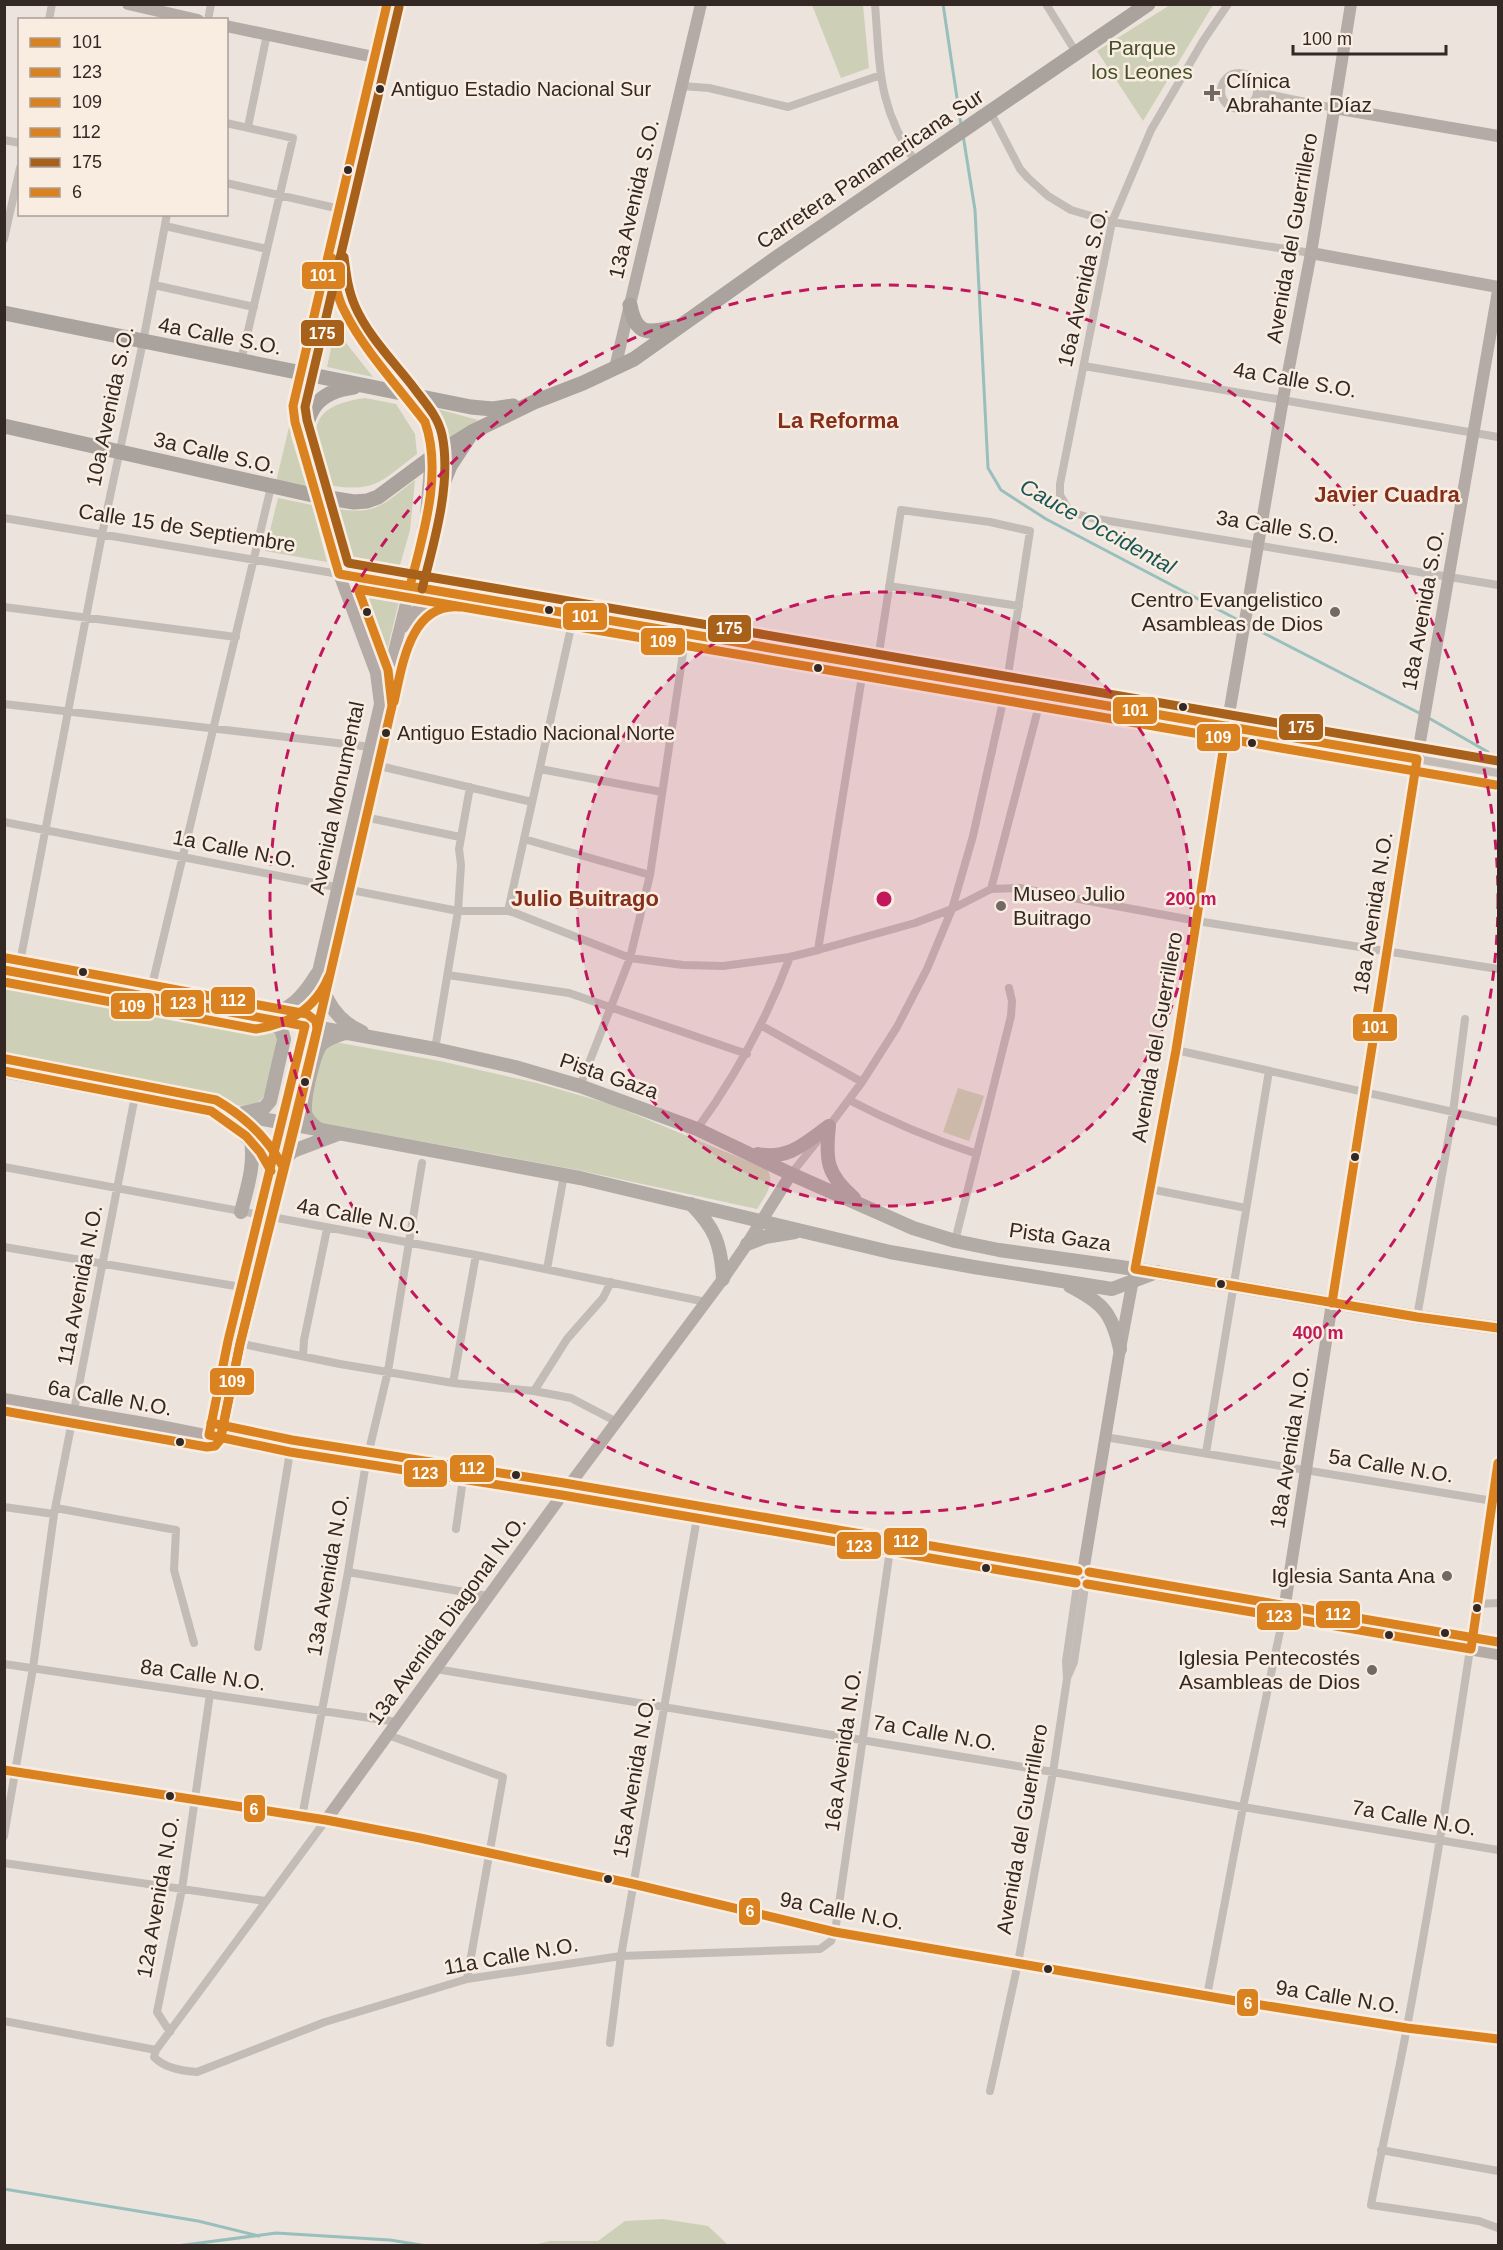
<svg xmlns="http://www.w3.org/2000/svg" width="1503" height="2250" font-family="Helvetica,sans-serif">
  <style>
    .green { fill: #cdd0b6 }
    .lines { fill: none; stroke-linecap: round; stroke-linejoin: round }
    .stream { stroke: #98bfbc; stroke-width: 3 }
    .street { stroke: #c3bbb6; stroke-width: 8 }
    .secondary { stroke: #b4aba6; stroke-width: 12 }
    .primary { stroke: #b2aaa5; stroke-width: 14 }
    .highway { stroke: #aaa29c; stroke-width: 15 }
    .bus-1-casing { stroke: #f9ede2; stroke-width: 14 }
    .bus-2-casing { stroke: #f9ede2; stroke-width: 14 }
    .bus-3-casing { stroke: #f9ede2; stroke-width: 14 }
    .bus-4-casing { stroke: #f9ede2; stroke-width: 14 }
    .bus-5-casing { stroke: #f9ede2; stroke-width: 14 }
    .bus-6-casing { stroke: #f9ede2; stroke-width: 14 }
    .bus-1 { stroke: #da8220; stroke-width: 9 }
    .bus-2 { stroke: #da8220; stroke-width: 9 }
    .bus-3 { stroke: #da8220; stroke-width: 9 }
    .bus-4 { stroke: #da8220; stroke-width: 9 }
    .bus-5 { stroke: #a8611a; stroke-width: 9 }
    .bus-6 { stroke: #da8220; stroke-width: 9 }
    .ring { fill: none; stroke: #c2185b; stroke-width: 3; stroke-dasharray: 10 8 }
    .bus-dot { fill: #332824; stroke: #f9ede2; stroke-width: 2 }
    .poi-dot { fill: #736964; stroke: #f9ede2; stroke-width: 2 }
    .labels { text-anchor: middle; stroke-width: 5; stroke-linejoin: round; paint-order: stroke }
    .bus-label { font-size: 20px; fill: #332824; stroke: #f9ede2; text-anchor: start }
    .park-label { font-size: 21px; fill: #455228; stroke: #f9ede2 }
    .poi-label { font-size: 21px; fill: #332824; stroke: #f9ede2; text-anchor: end }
    .street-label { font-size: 21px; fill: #332824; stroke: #f9ede2 }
    .neighbourhood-label { font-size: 22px; font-weight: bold; fill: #852f1b; stroke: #f9ede2 }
    .water-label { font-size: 22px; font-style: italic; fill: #195556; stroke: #f9ede2 }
    .centre { fill: #c2185b; stroke: #f9ede2; stroke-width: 3 }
    .ring-label { font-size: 18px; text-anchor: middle; font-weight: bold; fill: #c2185b; stroke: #f9ede2; stroke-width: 5; stroke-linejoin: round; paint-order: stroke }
    .line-badge { stroke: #f9ede2; stroke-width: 2 }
    .badge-label { font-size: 16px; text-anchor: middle; font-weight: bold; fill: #fff }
  </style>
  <rect width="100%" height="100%" fill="#ebe3dc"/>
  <path class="green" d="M812,5h51l6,63 -28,10z
    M1170,5h43l-70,116 -46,-70z
    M335,329l38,48 -46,-10z
    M365,398l31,6 19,30 2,20c-37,28 -41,39 -90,31 -14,-49 -26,-78 38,-87z
    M423,405l55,15 -34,24 -5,-16z
    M290,423l1,14 16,51 -31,-6z
    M415,480l-5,50 -12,42 -50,-9 -15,-55c43,8 49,-3 82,-28z
    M278,498l34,7 15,57 -62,-11z
    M355,585l46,8 -19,79 -5,-28z
    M4,981l121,22 14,-2 129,25 7,4 2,7 -12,59 -8,7 -16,3 -236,-44z
    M335,1042l105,19 97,22 73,21 157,65c9,15 -2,27 -10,40l-179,-39 -262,-48 -6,-10 12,-64z
    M958,1088l26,8 -15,45 -26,-9z
    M663,2219l45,7 20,19h-195l17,-4h48l27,-20z"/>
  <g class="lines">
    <path class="stream" d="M943,4l18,121
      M963,135l12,75 13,258 13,22 45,29 196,103
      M1248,625l173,89
      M1427,717l61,35
      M4,2189l194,32 61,15
      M177,2246l99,-13 114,7 37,6"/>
    <path class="street" d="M875,4c5,65 3,104 41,159
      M1046,4l31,50
      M1228,4l-25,37 -52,89 -39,92 -52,262v11l10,17 21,6 407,67
      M49,20l3,-16
      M208,20l3,-16
      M1221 91a18 18 0 1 1 36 0a18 18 0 1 1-36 0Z
      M681,86l28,2 79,19 93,-32
      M1257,92l77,16
      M991,113l29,56 8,9 20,18 23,14 41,12 199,31
      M226,123l67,15 -52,223
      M248,127l19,-93
      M4,140l16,3
      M226,183l114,26
      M165,226l102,23
      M4,239l16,-71
      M154,285l100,22
      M1084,366l414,71
      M4,518l335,56
      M889,586l130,20
      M4,607l232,30
      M4,704l367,43
      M1417,759l81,14
      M367,763l165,39
      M540,769l122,23
      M355,815l105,22
      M4,822l454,89h50l7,2 115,45 53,7 40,1 67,-9 28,-7 97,-27 37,-14 39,-20 28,-1 178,33 301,48
      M524,839l126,36
      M991,889l51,-195
      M508,911l66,-297
      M818,950l46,-286
      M18,973l84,-439 41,-192 24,-128
      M448,975l121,18 178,61
      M149,998l122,-511
      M762,1026l100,56
      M435,1049l23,-138 3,-46 -2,-16 11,-62
      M1176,1050l322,72
      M580,1086l50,-128 20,-83 36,-242
      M849,1100c42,22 83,39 128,54
      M697,1129c40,-55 69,-108 93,-172
      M827,1129l35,-47 35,-55 30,-58 25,-60 21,-73 33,-148 24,-157 -40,-9 -89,-12 -24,156
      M4,1167l472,88 230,47
      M791,1174l28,-35
      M1150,1189l96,19
      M955,1241l56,-225 1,-15 -3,-13
      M4,1247l237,40
      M547,1269l17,-94
      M1417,1317l36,-205 12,-93
      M228,1341l112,23 113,19 81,8 37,7 46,24
      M303,1356l1,-16 23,-111
      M453,1383l23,-128
      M534,1391l33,-52 36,-41 8,-16
      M1105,1437l388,64
      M1206,1453l63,-382
      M1498,1463c-28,188 -56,377 -91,564 -11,60 -25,119 -36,178l108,16 19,7
      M4,1507l50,7
      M56,1508l120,22 -2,40 20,73
      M456,1529l7,-50
      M348,1572l140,24
      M1477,1604l21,-1
      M258,1647l32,-195
      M4,1664l393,58
      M436,1669l617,103 190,35 255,43
      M1068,1676l6,-14 11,-75
      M388,1735l115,42 -36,202
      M302,1817l46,-245 18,-109 22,-92 34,-208
      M326,1820l-170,230 -2,7c10,11 29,14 43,15l128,-50 142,-43 154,-23 199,-7 11,-8 4,-9 55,-382
      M4,1836l29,-168 21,-154 81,-418
      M4,1863l261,38
      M1207,1996l36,-189 40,-190
      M4,2021l152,29
      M170,2032l-13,-20 25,-123 28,-195
      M610,2043l11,-87 76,-438
      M990,2091l28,-128 35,-191 14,-93 -1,-18 11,-75
      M1381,2150l117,21"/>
    <path class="secondary" d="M128,4l70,16
      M226,26l148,31
      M1334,108l164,28
      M1311,253l187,34
      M332,254l3,29 9,28 13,22 68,89 7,21 -7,84 -42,169
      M615,368l86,-364
      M339,574l1078,185
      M403,627c12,-19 26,-28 48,-32
      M4,1399l146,25 140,28 272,43 514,88
      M209,1435l19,-94 55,-218 97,-419 -4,-31 -37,-99 -44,-152 -2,-16 94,-402
      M1082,1578l38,-229 56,-299 51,-324 56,-327 28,-146 40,-249
      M1087,1584l411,70
      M1283,1617l134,-858 81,-468
      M4,1770l322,50 94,18 213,46 202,48 407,70 165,26 91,11
      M326,1820l236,-325 161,-216 24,-35 44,-70"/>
    <path class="primary" d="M4,970l431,79 80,18 65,19 117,43 94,45 122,54 42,13 44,9 136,19 282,48 81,11
      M317,974c9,26 18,46 45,58
      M262,1016c28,-4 41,-19 55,-42
      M4,1071l576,107 310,74 84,15 138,22 45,-17
      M243,1113l21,-5 6,-7 14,-62 -3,-10 -12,-7
      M218,1115c24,13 40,31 53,56l22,-20 45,-17
      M829,1126c-4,34 -2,49 25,72
      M318,1129c-6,-5 -13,-10 -13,-18 -1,-13 8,-54 15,-65 5,-7 16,-10 25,-13
      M758,1154c31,6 47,-11 71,-28
      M691,1204c24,24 30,40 32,75
      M241,1212c6,-24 14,-46 10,-72
      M747,1244l18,-7 30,-5
      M1070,1286c33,17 42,27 50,63"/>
    <path class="highway" d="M630,305c6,32 19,28 46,22
      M4,313l467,94 22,2 20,-3
      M4,426l313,70 37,6 13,-1 11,-4 54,-40 40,-25 62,-30 49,-19 51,-24 145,-103 369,-252
      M302,444c6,-34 14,-52 52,-57
      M425,527l25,-61 19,-29"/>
    <defs>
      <path id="bus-1" d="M387,4l-94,402 2,16 44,152 1078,185 -85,544
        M332,258c2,18 4,38 13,54 18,37 55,77 80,110 18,51 -2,113 -15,164
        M1227,726l-51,324 -41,219 282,48 81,11"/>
      <path id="bus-2" d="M4,970l301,56 -77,315 -19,94
        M4,1071l207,40 35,25 14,16 11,19
        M209,1435l81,17 272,43 514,88
        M1087,1584l384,65
        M1471,1649l27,-186"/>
      <path id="bus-3" d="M394,702c8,-35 16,-100 66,-95
        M4,982l252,47c34,-5 60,-21 73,-53
        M4,1411l203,36 8,-1 5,-6 20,-96 55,-218 97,-420 -4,-36 -30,-81 1138,196"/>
      <path id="bus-4" d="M6,958l301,56 9,7 1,8 -77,315 -19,93
        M6,1059l210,41c28,16 50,36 66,65
        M211,1423l81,17 272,43 514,88
        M1089,1572l409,70"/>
      <path id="bus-5" d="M399,7l-94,400 2,13 41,143 1150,198
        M344,257c2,16 4,33 11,49 13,30 39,56 59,82 11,15 24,28 28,47 10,47 -8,108 -20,154"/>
      <path id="bus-6" d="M4,1770l322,50 94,18 213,46 202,48 407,70 165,26 91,11"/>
    </defs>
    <use href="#bus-1" class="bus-1-casing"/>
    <use href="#bus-2" class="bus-2-casing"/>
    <use href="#bus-3" class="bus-3-casing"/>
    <use href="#bus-4" class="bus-4-casing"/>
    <use href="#bus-5" class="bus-5-casing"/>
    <use href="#bus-6" class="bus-6-casing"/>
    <use href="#bus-1" class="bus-1"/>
    <use href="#bus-2" class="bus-2"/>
    <use href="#bus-3" class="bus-3"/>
    <use href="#bus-4" class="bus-4"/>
    <use href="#bus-5" class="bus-5"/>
    <use href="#bus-6" class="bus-6"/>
  </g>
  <circle cx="884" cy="899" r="307" fill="#c2185b" fill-opacity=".12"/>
  <g class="ring">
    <circle cx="884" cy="899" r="307"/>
    <circle cx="884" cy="899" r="614"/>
  </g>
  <g class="bus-dot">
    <circle cx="380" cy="89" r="5"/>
    <circle cx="348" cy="170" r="5"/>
    <circle cx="549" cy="610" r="5"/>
    <circle cx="367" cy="612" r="5"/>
    <circle cx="818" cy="668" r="5"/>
    <circle cx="1183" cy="707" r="5"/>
    <circle cx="386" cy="733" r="5"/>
    <circle cx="1252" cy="743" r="5"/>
    <circle cx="83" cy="972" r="5"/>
    <circle cx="305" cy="1082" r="5"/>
    <circle cx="1355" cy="1157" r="5"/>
    <circle cx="1221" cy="1284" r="5"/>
    <circle cx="180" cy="1442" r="5"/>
    <circle cx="516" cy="1475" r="5"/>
    <circle cx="986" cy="1568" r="5"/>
    <circle cx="1477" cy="1608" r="5"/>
    <circle cx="1445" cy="1633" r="5"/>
    <circle cx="1389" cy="1635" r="5"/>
    <circle cx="170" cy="1796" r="5"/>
    <circle cx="608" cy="1879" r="5"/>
    <circle cx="1048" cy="1969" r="5"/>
  </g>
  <g class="poi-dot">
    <path d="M1209 84h6v6h6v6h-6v6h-6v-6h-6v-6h6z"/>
    <circle cx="1335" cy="612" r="6"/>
    <circle cx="1001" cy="906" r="6"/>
    <circle cx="1447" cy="1576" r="6"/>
    <circle cx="1372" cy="1670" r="6"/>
  </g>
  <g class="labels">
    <g class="bus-label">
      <text x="391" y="96">Antiguo Estadio Nacional Sur</text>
      <text x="397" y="740">Antiguo Estadio Nacional Norte</text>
    </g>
    <g class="park-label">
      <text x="1142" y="55">Parque<tspan x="1142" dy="24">los Leones</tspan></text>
    </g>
    <g class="poi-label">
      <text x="1226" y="88" text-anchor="start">Clínica<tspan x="1226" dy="24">Abrahante Díaz</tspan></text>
      <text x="1323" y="607">Centro Evangelistico<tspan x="1323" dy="24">Asambleas de Dios</tspan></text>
      <text x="1013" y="901" text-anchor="start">Museo Julio<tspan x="1013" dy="24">Buitrago</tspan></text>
      <text x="1435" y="1583">Iglesia Santa Ana</text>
      <text x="1360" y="1665">Iglesia Pentecostés<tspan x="1360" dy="24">Asambleas de Dios</tspan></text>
    </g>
    <g class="street-label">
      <text transform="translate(870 169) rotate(-34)" y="7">Carretera Panamericana Sur</text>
      <text transform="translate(634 199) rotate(-77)" y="7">13a Avenida S.O.</text>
      <text transform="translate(1292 238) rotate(-80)" y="7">Avenida del Guerrillero</text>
      <text transform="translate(1083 287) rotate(-77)" y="7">16a Avenida S.O.</text>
      <text transform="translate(220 336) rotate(11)" y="7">4a Calle S.O.</text>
      <text transform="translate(1295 380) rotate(10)" y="7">4a Calle S.O.</text>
      <text transform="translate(110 406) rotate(-78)" y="7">10a Avenida S.O.</text>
      <text transform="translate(215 453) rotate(13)" y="7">3a Calle S.O.</text>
      <text transform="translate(1278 527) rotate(9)" y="7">3a Calle S.O.</text>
      <text transform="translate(187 528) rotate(9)" y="7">Calle 15 de Septiembre</text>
      <text transform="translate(1423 610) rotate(-80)" y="7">18a Avenida S.O.</text>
      <text transform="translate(337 798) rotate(-78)" y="7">Avenida Monumental</text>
      <text transform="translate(235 849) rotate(11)" y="7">1a Calle N.O.</text>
      <text transform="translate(1373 913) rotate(-81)" y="7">18a Avenida N.O.</text>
      <text transform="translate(1157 1037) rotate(-80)" y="7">Avenida del Guerrillero</text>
      <text transform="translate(609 1076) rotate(19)" y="7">Pista Gaza</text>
      <text transform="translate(359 1216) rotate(10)" y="7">4a Calle N.O.</text>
      <text transform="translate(1060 1237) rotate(8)" y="7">Pista Gaza</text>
      <text transform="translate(80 1285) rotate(-79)" y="7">11a Avenida N.O.</text>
      <text transform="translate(110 1398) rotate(10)" y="7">6a Calle N.O.</text>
      <text transform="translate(1290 1447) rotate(-81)" y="7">18a Avenida N.O.</text>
      <text transform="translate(1391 1466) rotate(9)" y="7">5a Calle N.O.</text>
      <text transform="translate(328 1575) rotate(-80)" y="7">13a Avenida N.O.</text>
      <text transform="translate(447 1620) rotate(-54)" y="7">13a Avenida Diagonal N.O.</text>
      <text transform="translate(203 1675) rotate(8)" y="7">8a Calle N.O.</text>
      <text transform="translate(935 1733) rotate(10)" y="7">7a Calle N.O.</text>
      <text transform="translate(843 1750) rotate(-82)" y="7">16a Avenida N.O.</text>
      <text transform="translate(634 1777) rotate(-80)" y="7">15a Avenida N.O.</text>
      <text transform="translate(1414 1818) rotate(10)" y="7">7a Calle N.O.</text>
      <text transform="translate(1022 1829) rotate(-80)" y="7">Avenida del Guerrillero</text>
      <text transform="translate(158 1897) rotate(-80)" y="7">12a Avenida N.O.</text>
      <text transform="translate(842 1911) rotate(11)" y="7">9a Calle N.O.</text>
      <text transform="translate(511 1956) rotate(-10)" y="7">11a Calle N.O.</text>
      <text transform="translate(1338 1997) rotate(9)" y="7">9a Calle N.O.</text>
    </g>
    <g class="neighbourhood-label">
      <text x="838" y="428">La Reforma</text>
      <text x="1387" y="502">Javier Cuadra</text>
      <text x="585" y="906">Julio Buitrago</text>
    </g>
    <g class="water-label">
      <text transform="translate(1098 526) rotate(29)" y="8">Cauce Occidental</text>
    </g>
  </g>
  <circle cx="884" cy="899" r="9" class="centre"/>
  <g class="ring-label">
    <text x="1191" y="905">200 m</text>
    <text x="1318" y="1339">400 m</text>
  </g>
  <g class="line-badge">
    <rect x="301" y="261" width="45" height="29" rx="6" fill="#da8220"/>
    <rect x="300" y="319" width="45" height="28" rx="6" fill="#a8611a"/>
    <rect x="562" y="602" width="46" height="29" rx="6" fill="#da8220"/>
    <rect x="707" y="614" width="45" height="29" rx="6" fill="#a8611a"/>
    <rect x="640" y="627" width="46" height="29" rx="6" fill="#da8220"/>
    <rect x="1112" y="696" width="46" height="29" rx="6" fill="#da8220"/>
    <rect x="1278" y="713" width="46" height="28" rx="6" fill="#a8611a"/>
    <rect x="1196" y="723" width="45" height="29" rx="6" fill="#da8220"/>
    <rect x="210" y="986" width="46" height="29" rx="6" fill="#da8220"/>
    <rect x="160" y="989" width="45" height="29" rx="6" fill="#da8220"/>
    <rect x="110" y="992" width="45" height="28" rx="6" fill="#da8220"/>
    <rect x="1352" y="1013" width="46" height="29" rx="6" fill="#da8220"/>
    <rect x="209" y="1367" width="46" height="29" rx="6" fill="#da8220"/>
    <rect x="449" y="1454" width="46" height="29" rx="6" fill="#da8220"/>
    <rect x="403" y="1459" width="45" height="29" rx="6" fill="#da8220"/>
    <rect x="883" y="1527" width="45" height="29" rx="6" fill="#da8220"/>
    <rect x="836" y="1531" width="46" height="29" rx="6" fill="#da8220"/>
    <rect x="1315" y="1600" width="46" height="29" rx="6" fill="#da8220"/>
    <rect x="1256" y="1602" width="46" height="29" rx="6" fill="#da8220"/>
    <rect x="243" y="1794" width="23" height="29" rx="6" fill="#da8220"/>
    <rect x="738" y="1897" width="23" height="29" rx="6" fill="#da8220"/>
    <rect x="1236" y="1988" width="23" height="29" rx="6" fill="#da8220"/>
  </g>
  <g class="badge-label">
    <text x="323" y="281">101</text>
    <text x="322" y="339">175</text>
    <text x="585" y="622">101</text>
    <text x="729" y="634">175</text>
    <text x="663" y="647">109</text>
    <text x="1135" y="716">101</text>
    <text x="1301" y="733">175</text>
    <text x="1218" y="743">109</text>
    <text x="233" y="1006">112</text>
    <text x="183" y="1009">123</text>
    <text x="132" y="1012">109</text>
    <text x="1375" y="1033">101</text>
    <text x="232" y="1387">109</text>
    <text x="472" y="1474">112</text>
    <text x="425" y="1479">123</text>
    <text x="906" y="1547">112</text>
    <text x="859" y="1552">123</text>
    <text x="1338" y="1620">112</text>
    <text x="1279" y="1622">123</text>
    <text x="254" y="1815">6</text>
    <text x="750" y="1917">6</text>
    <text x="1248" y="2009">6</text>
  </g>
  <rect width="1503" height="2250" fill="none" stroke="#332824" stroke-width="12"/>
  <rect x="18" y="18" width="210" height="198" fill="#f9ede2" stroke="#aa9e96" stroke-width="1.5"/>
  <rect x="30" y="38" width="30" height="9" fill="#da8220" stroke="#aa9e96" stroke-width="1.5"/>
  <text x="72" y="48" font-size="18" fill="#332824">101</text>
  <rect x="30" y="68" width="30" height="9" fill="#da8220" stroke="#aa9e96" stroke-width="1.5"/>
  <text x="72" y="78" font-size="18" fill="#332824">123</text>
  <rect x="30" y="98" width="30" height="9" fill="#da8220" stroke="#aa9e96" stroke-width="1.5"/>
  <text x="72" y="108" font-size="18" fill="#332824">109</text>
  <rect x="30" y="128" width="30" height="9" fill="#da8220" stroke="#aa9e96" stroke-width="1.5"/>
  <text x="72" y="138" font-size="18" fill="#332824">112</text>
  <rect x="30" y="158" width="30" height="9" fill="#a8611a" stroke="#aa9e96" stroke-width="1.5"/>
  <text x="72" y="168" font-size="18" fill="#332824">175</text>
  <rect x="30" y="188" width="30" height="9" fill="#da8220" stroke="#aa9e96" stroke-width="1.5"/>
  <text x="72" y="198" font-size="18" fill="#332824">6</text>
  <path d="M1293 45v9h153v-9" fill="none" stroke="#332824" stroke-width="3"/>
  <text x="1302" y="45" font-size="18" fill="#332824" stroke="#f9ede2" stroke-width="4.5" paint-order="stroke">100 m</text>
</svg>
